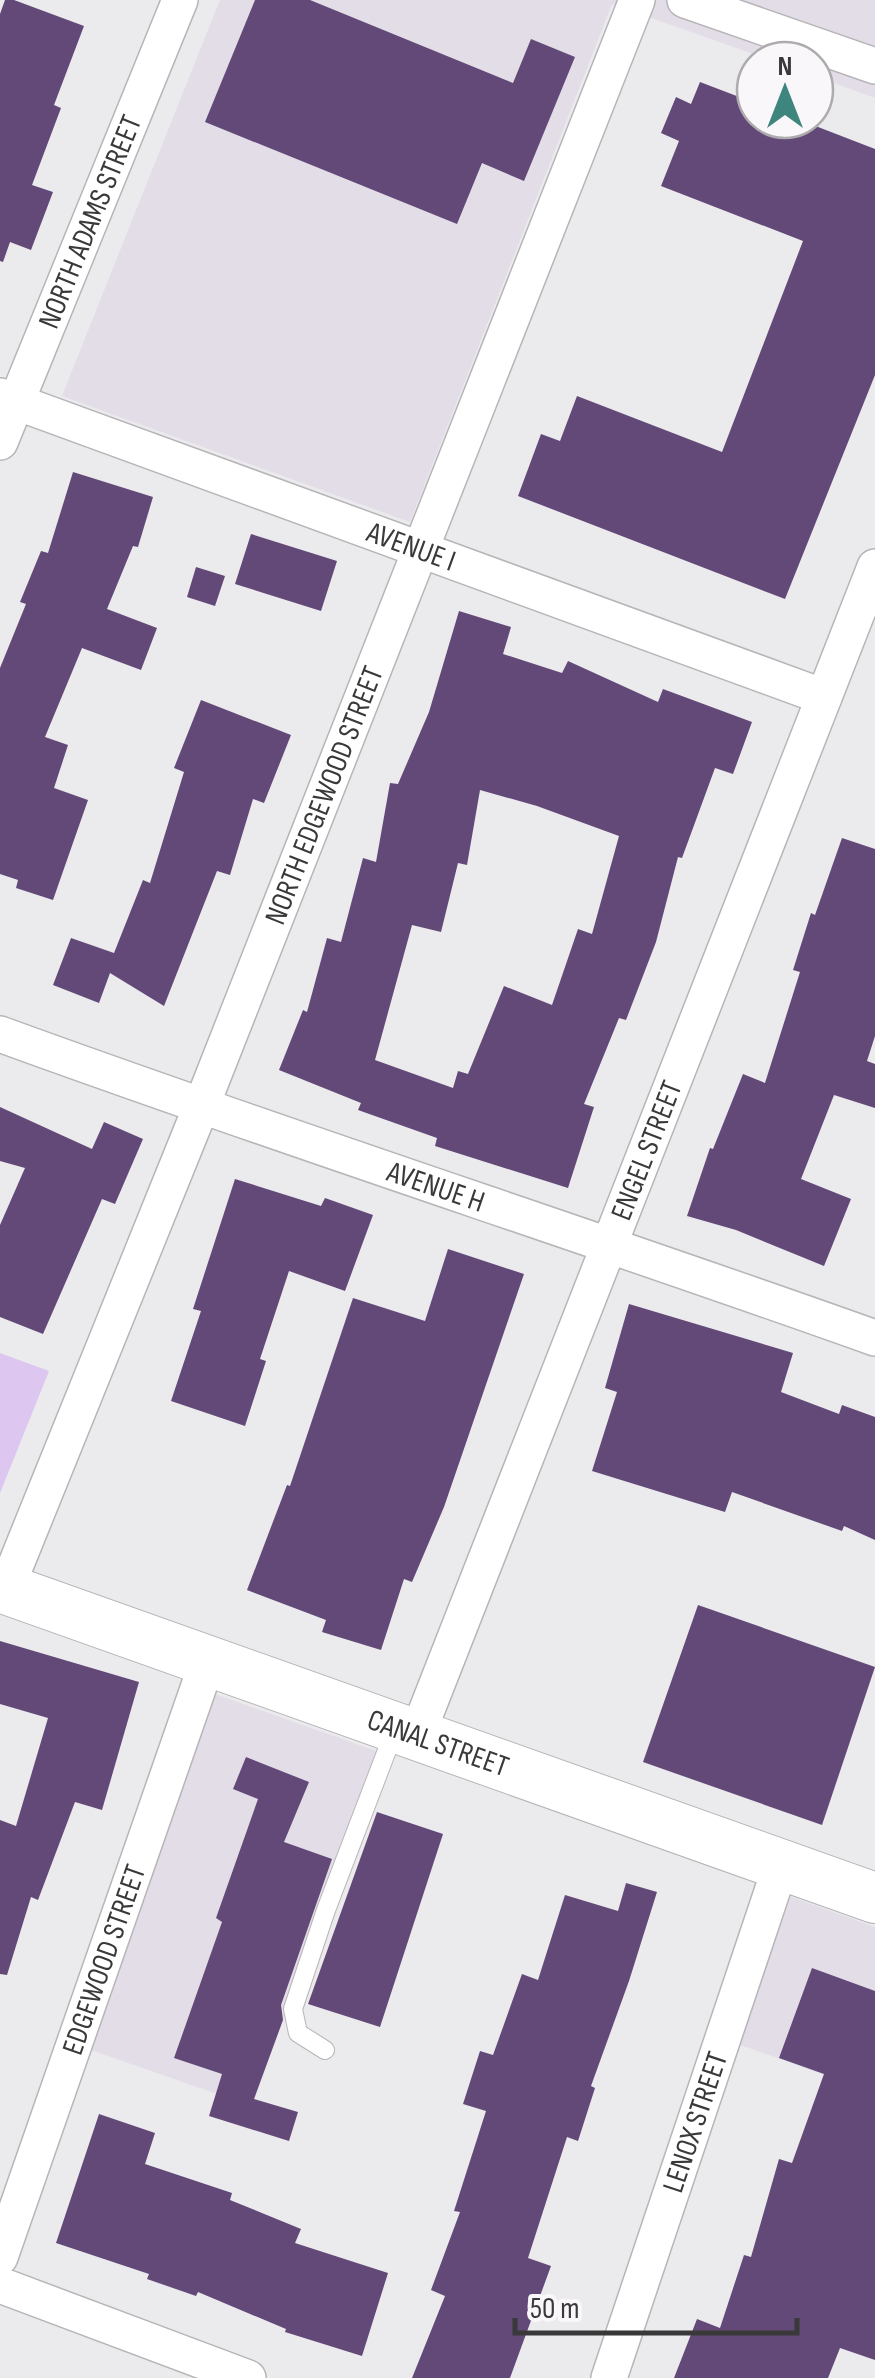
<svg xmlns="http://www.w3.org/2000/svg" width="875" height="2378" font-family="'Sofia Sans Condensed',sans-serif">
  <style>
    .built { fill: #e2dde7 }
    .green { fill: #ddc7f0 }
    .building { fill: #634978; fill-rule: evenodd }
    .lines { fill: none; stroke-linecap: round; stroke-linejoin: round }
    .lane-casing { stroke: #b7b5b8; stroke-width: 20 }
    .street-casing { stroke: #b7b5b8; stroke-width: 38 }
    .secondary-casing { stroke: #b7b5b8; stroke-width: 52 }
    .lane { stroke: #fff; stroke-width: 18 }
    .street { stroke: #fff; stroke-width: 35 }
    .secondary { stroke: #fff; stroke-width: 50 }
    .labels { text-anchor: middle; stroke-width: 10; stroke-linejoin: round; paint-order: stroke }
    .street-label { font-size: 30px; fill: #3a393a; stroke: #f9f7fa }
  </style>
  <rect width="100%" height="100%" fill="#ebeaed"/>
  <path class="built" d="M220,0h655v98l-60,-22v-16h-45l-158,-56 -202,518 -348,-126z
    M212,1693l167,59 -127,354 -167,-58z
    M791,1897l84,30v166l-137,-49z"/>
  <path class="green" d="M0,1353l49,18 -49,122z"/>
  <path class="building" d="M5,0h9l70,26 -30,79 7,3 -29,77 21,7 -22,58 -21,-8 -7,20 -3,-1v-247z
    M255,0h55l203,83 18,-44 44,18 -51,124 -42,-18 -25,61 -252,-102z
    M700,82l55,21v17h45l75,29v226l-90,224 -267,-103 23,-62 19,7 17,-45 145,56 81,-211 -142,-55 18,-45 -18,-8 15,-36 15,7z
    M73,472l80,25 -15,50 -5,-1 -26,63 50,19 -16,42 -59,-22 -37,89 23,8 -14,43 34,12 -35,100 -37,-12 2,-8 -18,-6v-206l26,-64 -6,-2 21,-51 7,2z
    M251,534l86,27 -16,50 -86,-27z
    M196,567l29,9 -10,30 -28,-9z
    M459,611l52,16 -8,27 59,19 6,-12 90,41 5,-13 89,33 -19,52 -18,-6 -33,90 -4,-1 -22,85 -30,78 -7,-2 -35,86 10,3 -26,81 -133,-42 2,-8 -79,-28 3,-7 -82,-33 24,-60 4,2 20,-74 14,4 22,-84 13,4 14,-79 8,1 31,-72zM480,790l57,16 82,30 -27,98 -14,-5 -26,76 -48,-19 -36,88 -10,-3 -5,17 -78,-28 37,-135 29,7 17,-69 9,2z
    M201,700l90,35 -27,68 -11,-4 -23,76 -13,-4 -53,135 -54,-33 -11,30 -46,-18 18,-47 43,15 29,-73 7,3 34,-111 -10,-4z
    M842,838l33,11v187l-8,25 8,3v44l-41,-13 -33,84 50,20 -27,67 -88,-36 -49,-14 23,-68 3,1 30,-75 22,9 35,-111 -7,-2 18,-57 4,2z
    M0,1107l92,42 12,-27 39,17 -28,65 -13,-5 -59,135 -43,-17v-92l25,-57 -25,-7z
    M235,1179l86,27 4,-8 48,17 -28,76 -56,-20 -29,88 6,2 -21,65 -74,-25 30,-90 -8,-2z
    M448,1249l76,25 -80,233 -32,75 -8,-3 -23,71 -59,-18 4,-12 -79,-30 40,-105 3,1 63,-188 72,23z
    M629,1304l164,49 -12,39 58,22 3,-9 33,12v123l-31,-14 -2,5 -110,-39 -7,20 -133,-41 25,-79 -12,-4z
    M698,1605l177,62 -53,158 -179,-63z
    M0,1641l139,41 -37,128 -27,-8 -37,98 -7,-3 -24,78 -7,-1v-154l16,6 32,-108 -48,-14z
    M246,1757l63,25 -25,60 48,17 -51,146 2,15 -29,79 44,13 -9,29 -80,-25 13,-42 -48,-16 48,-136 -6,-4 42,-119 -25,-10z
    M377,1812l66,22 -63,193 -72,-23z
    M626,1883l31,9 -28,89 -38,105 4,2 -17,53 -11,-4 -39,121 23,8 -41,112h-98l33,-82 -14,-6 29,-78 -6,-1 32,-100 -23,-7 17,-53 13,4 29,-81 16,6 27,-85 53,16z
    M812,1968l63,23v369l-35,-12 -12,30h-154l23,-59 23,9 24,-73 7,2 28,-98 13,4 32,-89 -45,-16z
    M99,2114l56,19 -10,31 87,29 -2,7 71,29 -6,14 93,30 -26,83 -77,-24 1,-3 -88,-37 -2,4 -49,-17 2,-5 -93,-31z"/>
  <g class="lines">
    <defs>
      <path id="lane" d="M325,2050l-27,-17 -5,-24 33,-99 68,-178"/>
      <g id="street">
        <path d="M685,0l190,66"/>
        <path id="s1" d="M0,396l824,301"/>
        <path id="s2" d="M0,442l180,-442"/>
        <path id="s3" d="M0,1034c290,106 584,200 875,304"/>
        <path id="s4" d="M6,1589l195,-482 436,-1107"/>
        <path id="s5" d="M417,1735l458,-1168"/>
        <path id="s6" d="M0,2257l207,-594"/>
        <path d="M0,2285l248,93"/>
        <path id="s7" d="M609,2378l172,-513"/>
      </g>
      <g id="secondary">
        <path id="s8" d="M0,1587l875,311"/>
      </g>
    </defs>
    <use href="#lane" class="lane-casing"/>
    <use href="#street" class="street-casing"/>
    <use href="#secondary" class="secondary-casing"/>
    <use href="#lane" class="lane"/>
    <use href="#street" class="street"/>
    <use href="#secondary" class="secondary"/>
  </g>
  <g class="labels">
    <g class="street-label">
      <text dy="10" stroke="none"><textPath href="#s2" startOffset="238">NORTH ADAMS STREET</textPath></text>
      <text dy="10" stroke="none"><textPath href="#s1" startOffset="438">AVENUE I</textPath></text>
      <text dy="10" stroke="none"><textPath href="#s4" startOffset="855">NORTH EDGEWOOD STREET</textPath></text>
      <text dy="10" stroke="none"><textPath href="#s5" startOffset="628">ENGEL STREET</textPath></text>
      <text dy="10" stroke="none"><textPath href="#s3" startOffset="462">AVENUE H</textPath></text>
      <text dy="10" stroke="none"><textPath href="#s8" startOffset="465">CANAL STREET</textPath></text>
      <text dy="10" stroke="none"><textPath href="#s6" startOffset="315">EDGEWOOD STREET</textPath></text>
      <text dy="10" stroke="none"><textPath href="#s7" startOffset="270">LENOX STREET</textPath></text>
    </g>
  </g>
  <g transform="translate(785 90)"><circle r="48" fill="#f9f7fa" stroke="#adabad" stroke-width="2.5"/>
  <path d="M0-8L18 38L0 25L-18 38Z" fill="#3e857e"/>
  <text y="-15" font-size="28" font-weight="bold" text-anchor="middle" fill="#3a393a">N</text>
  </g>
  <path d="M515 2318v15h282v-15" fill="none" stroke="#3a393a" stroke-width="5"/>
  <text x="530" y="2318" font-size="30" fill="#3a393a" stroke="#f9f7fa" stroke-width="8" paint-order="stroke">50 m</text>
</svg>
